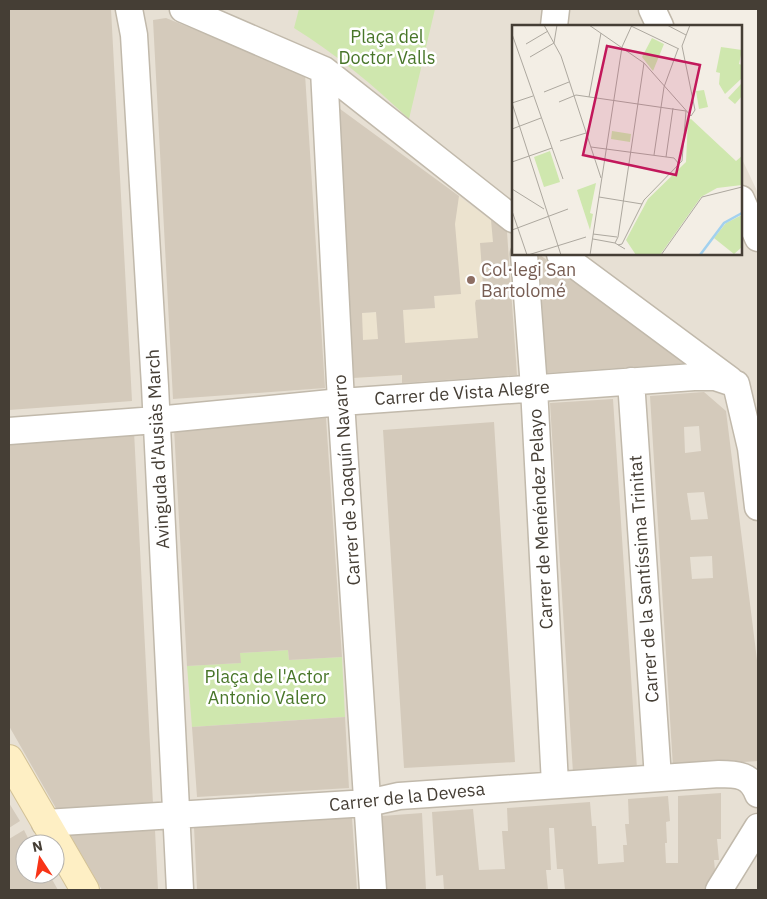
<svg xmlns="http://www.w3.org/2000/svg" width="767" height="899" font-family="'IBM Plex Sans',sans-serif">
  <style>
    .residential { fill: #e7e0d4; fill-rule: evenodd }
    .education { fill: #ece3cf }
    .green { fill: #cfe7ae }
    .building { fill: #d4cabb; fill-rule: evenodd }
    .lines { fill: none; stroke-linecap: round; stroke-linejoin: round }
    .street-casing { stroke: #c1b9ab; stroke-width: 29 }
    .secondary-casing { stroke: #d2c196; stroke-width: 30 }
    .street { stroke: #fff; stroke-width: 26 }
    .secondary { stroke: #feefc4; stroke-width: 28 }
    .education-dot { fill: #8d6e63; stroke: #fff; stroke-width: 2 }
    .labels { text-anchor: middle; stroke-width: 5; stroke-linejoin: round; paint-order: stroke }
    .park-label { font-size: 18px; fill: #487629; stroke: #fff }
    .education-label { font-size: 18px; fill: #785e54; stroke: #fff; text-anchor: start }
    .street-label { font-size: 18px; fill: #453e35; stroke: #fff }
    .inset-river { fill: none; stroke: #a2d1ef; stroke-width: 2.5 }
    .inset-road { fill: none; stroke: #ada89f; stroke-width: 1 }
    .view { fill: #c2185b; fill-opacity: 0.15; stroke: #c2185b; stroke-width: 2.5 }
    .inset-edge { fill: none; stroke: #453e35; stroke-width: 2.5 }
  </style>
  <rect width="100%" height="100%" fill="#f3eee5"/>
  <path class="residential" d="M9,9h659l8,17h-163v228h228v-97l17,36v697h-749zM25,844h30v30h-30z"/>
  <path class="education" d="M426,172l81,60 10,143 -115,8 -1,-8 -48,3 -4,-64 86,-6z"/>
  <path class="green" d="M299,9h136l-26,110c-36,-34 -73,-65 -115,-91z
    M288,650l1,10 53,-3 3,60 -153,10 -5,-61 53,-3v-10z"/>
  <path class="building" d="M9,9h102l21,392 -123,9z
    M166,18l139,56 20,314 -152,11 -20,-379z
    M336,106l123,90 -4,28 6,70 -27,2 1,12 -32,2 2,33 73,-5 -3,-35 1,-3 8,-1 -4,-56 13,-1 -2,-22 16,12 10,143 -115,8v-8l-49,3zM376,312l2,27 -15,1 -1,-27z
    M540,255l149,107 1,1 -144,10 -7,-117z
    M704,392l22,19 32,257v93l-85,6 -23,-371zM699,426l2,25 -16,2 -1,-26zM704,492l4,27 -17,1 -4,-27zM712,556l1,22 -21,1 -2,-22z
    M613,399l24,370 -64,4 -23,-370z
    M326,418l16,239 -53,3 -1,-10 -48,3 1,10 -54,3 -13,-238z
    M494,422l21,340 -111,6 -21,-338z
    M134,431l19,373 -96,6 -48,-84v-286z
    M345,717l4,71 -152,9 -5,-70z
    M721,793v46h-4l2,21h-5l2,21 -6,9h-145l-2,-21h-6l-3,-41h-5l2,42h-5l2,20h-104l-1,-15 -7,1 -4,-64 41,-3 6,61 26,-1 -3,-38h6l-1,-23 83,-6 2,24h4l2,38 26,-2 -1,-17h4l-2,-21h4l-1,-25 40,-3 2,25 -4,1 1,21h-2l1,20h12v-67z
    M9,803l11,18 -11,7z
    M422,813l4,77h-40l-4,-74z
    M352,818l5,72h-160l-3,-63z
    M24,830l7,14h-6v30h24l9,16h-49v-51z
    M155,830l3,60h-56l-32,-55z"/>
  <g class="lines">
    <defs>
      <path id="street" d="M129,9l5,26 21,351 25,504
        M183,9l141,61 189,149
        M652,9l8,17
        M554,26l2,-17
        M324,70l17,332 32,488
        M741,199l17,39
        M524,254l10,134 21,396
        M560,254l170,126
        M631,381l27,397
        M9,431l147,-11 185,-18 353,-25h21l21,7 15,64 7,59
        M45,823l323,-20 31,-7 320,-22c19,0 32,1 39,20
        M719,890l39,-63"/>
      <path id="secondary" d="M9,759l76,131"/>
    </defs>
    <use href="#street" class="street-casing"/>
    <use href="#secondary" class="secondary-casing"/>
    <use href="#street" class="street"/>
    <use href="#secondary" class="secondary"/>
  </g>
  <circle class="education-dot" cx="471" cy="280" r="5"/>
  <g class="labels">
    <g class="park-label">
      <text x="387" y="43">Plaça del<tspan x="387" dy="21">Doctor Valls</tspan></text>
      <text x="267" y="683">Plaça de l'Actor<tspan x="267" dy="21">Antonio Valero</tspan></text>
    </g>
    <g class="education-label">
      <text x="481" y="276">Col·legi San<tspan x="481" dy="21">Bartolomé</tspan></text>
    </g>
    <g class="street-label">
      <text transform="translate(462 393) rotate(-4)" y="6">Carrer de Vista Alegre</text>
      <text transform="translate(158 449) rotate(-93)" y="6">Avinguda d'Ausiàs March</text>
      <text transform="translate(347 480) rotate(-94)" y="6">Carrer de Joaquín Navarro</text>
      <text transform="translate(541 519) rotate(-93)" y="6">Carrer de Menéndez Pelayo</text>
      <text transform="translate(644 579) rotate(-94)" y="6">Carrer de la Santíssima Trinitat</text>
      <text transform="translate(407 797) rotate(-6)" y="6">Carrer de la Devesa</text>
    </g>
  </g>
  <g transform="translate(512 25)">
    <rect width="230" height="230" fill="#f3eee5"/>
    <path d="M140,13l12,6 -11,27 -11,-14zM209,22l21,3 -3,14 3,1v13l-17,16 -6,-10 1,-11 -4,-1zM229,59l1,12 -7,8 -7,-6zM192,65l4,17 -9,2 -3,-18zM179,94l45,42 6,-5v29l-25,3 -16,9 -41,58h-24l-10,-15 22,-41 38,-37 2,-42zM100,106l19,3 -1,8 -19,-3zM38,126l10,31 -16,5 -10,-30zM84,158l-6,30 3,1 -3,16 -13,-40zM230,190v32l-8,7 -20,-16 12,-15z" fill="#cfe7ae"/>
    <path class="inset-river" d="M188,230l24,-32 18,-10"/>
    <path class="inset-road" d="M32,0l17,31 40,122M77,0l55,38 47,53 4,-6 -13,-64 8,-21M155,0l19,10M119,1l48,23M0,9l51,145M14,19l22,-13M18,32l24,-14 3,-18M32,67l25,-10M77,72l12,-64M47,77l17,-7 110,16 -4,50 -38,39 -22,44 -4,1M0,78l49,152M0,78l21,-7M0,104l29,-11M48,116l26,-8M79,122l83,11 5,6M142,130l10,-68 14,-38M154,132l7,-49M0,137l40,-14M0,164l32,20M87,172l43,7M0,186l15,44M0,205l56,-21M81,209l24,3M106,212l26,-174M106,212l-3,6 10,6M81,214l22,4M16,230l58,-18M78,230l32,-208 10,-22M149,230l41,-58 40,-10"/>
    <path class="view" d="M95,21l93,19 -24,110 -93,-20z"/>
    <rect width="230" height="230" class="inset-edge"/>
  </g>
  <rect width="767" height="899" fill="none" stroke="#453e35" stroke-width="20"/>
  <g transform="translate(40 859) rotate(348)"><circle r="24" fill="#ffffff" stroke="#b5b2ae"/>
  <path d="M0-4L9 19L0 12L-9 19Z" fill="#f83417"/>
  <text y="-8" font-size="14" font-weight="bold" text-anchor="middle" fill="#453e35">N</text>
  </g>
</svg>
